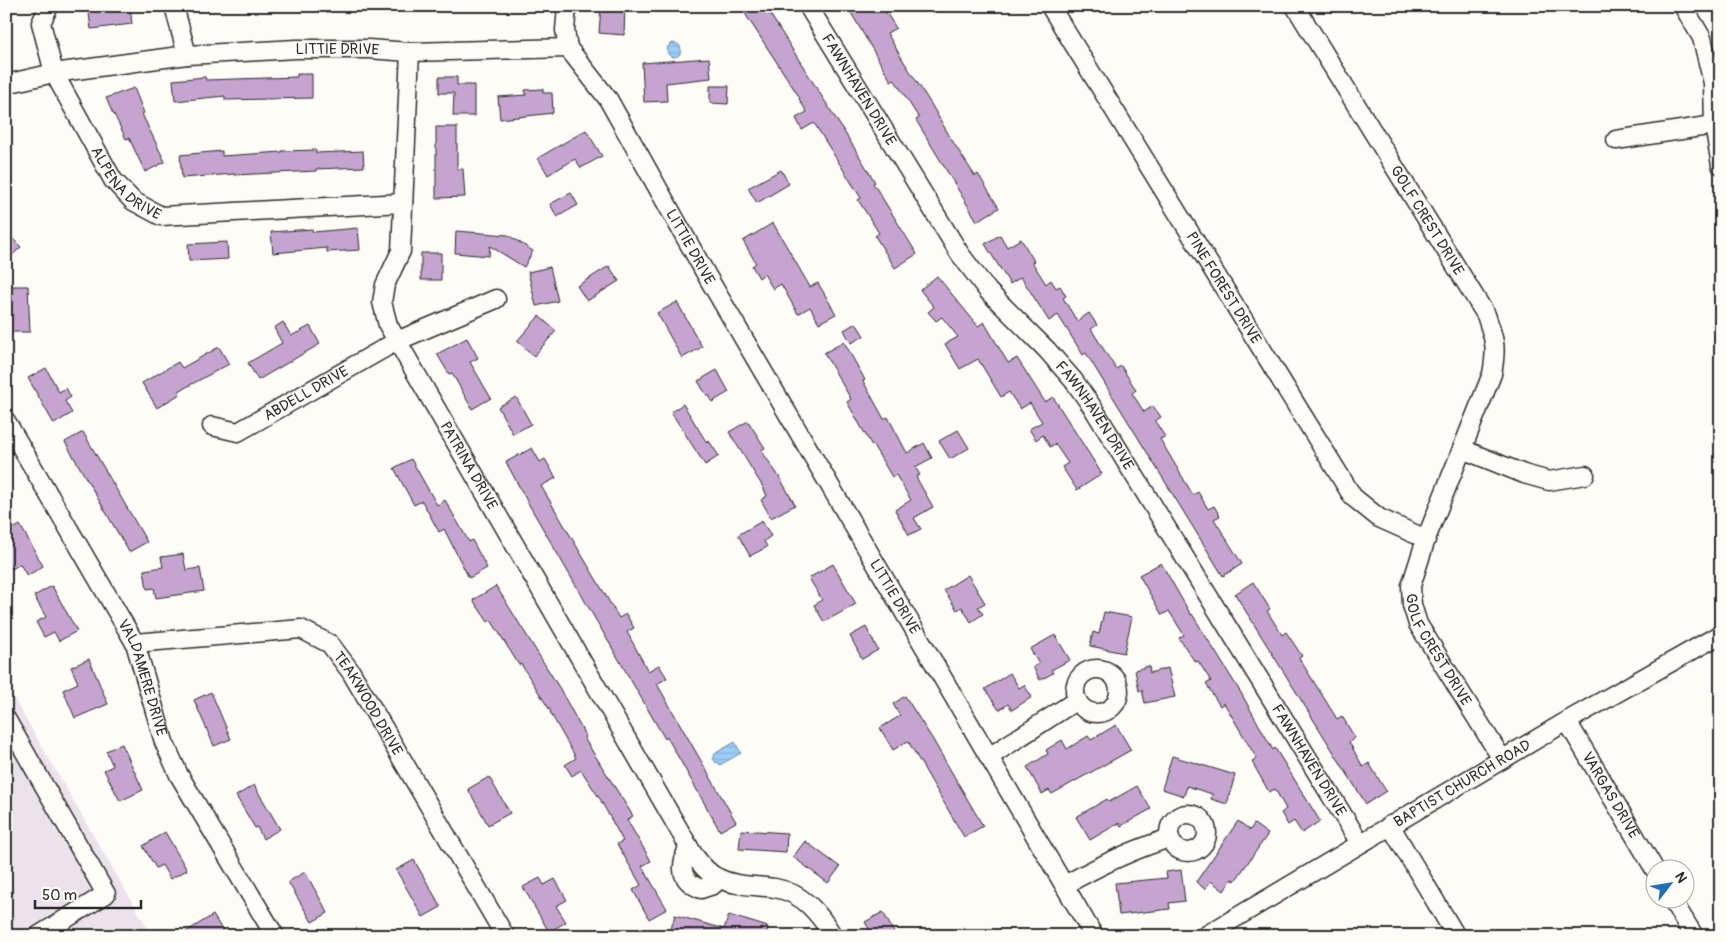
<svg xmlns="http://www.w3.org/2000/svg" width="1727" height="942" font-family="Pangolin,sans-serif">
  <style>
    .built { fill: #ece2eb }
    .water { fill: url(#water-rules); stroke: #6e8ca6 }
    .building { fill: #c5a4d0; stroke: #2b2b2b }
    .lines { fill: none; stroke-linecap: round; stroke-linejoin: round }
    .minor-casing { stroke: #2b2b2b; stroke-width: 21 }
    .minor { stroke: #fdfcf7; stroke-width: 18 }
    .labels { text-anchor: middle; stroke-width: 5; stroke-linejoin: round; paint-order: stroke }
    .street-label { font-size: 15px; fill: #2b2b2b; stroke: #fdfcf7 }
  </style>
  <defs>
    <pattern id="water-rules" width="6" height="5" patternUnits="userSpaceOnUse" patternTransform="scale(1.25)"><rect width="6" height="5" fill="#9bcdf8"/><path d="M0 2.5h6" fill="none" stroke="#86b0d5"/></pattern>
  </defs>
  <rect width="100%" height="100%" fill="#fdfcf7"/>
  <filter id="ink" filterUnits="userSpaceOnUse"><feTurbulence type="fractalNoise" baseFrequency=".02" numOctaves="2"/><feDisplacementMap in="SourceGraphic" scale="10" xChannelSelector="R" yChannelSelector="G"/><feConvolveMatrix kernelMatrix="1 2 1 2 8 2 1 2 1" color-interpolation-filters="sRGB"/></filter>
  <g filter="url(#ink)">
    <path class="built" d="M6,685l146,251h-146z"/>
    <path class="water" d="M667 50a7 7 0 1 1 14 0a7 7 0 1 1-14 0Z
      M735,742l6,11 -21,12 -2,-3 -2,1 -3,-5 2,-1 -1,-3z"/>
    <path class="building" d="M88,6h42l2,18 -41,5z
      M601,6h24l-1,29 -25,-2z
      M740,6h25l90,143 20,33 -2,1 44,71 -22,14 -20,-32 4,-3 -21,-33 3,-2 -47,-75 -12,7 -6,-12 11,-6 -8,-13 1,-1z
      M847,6h35l14,22 -9,5 14,24 30,47 22,38 22,34 3,-2 21,34 -22,13 -61,-101 3,-2 -25,-39 -3,2z
      M709,58l2,20 -45,5 1,18 -23,1 -2,-39z
      M297,74h15v24l-87,2v-4l-50,5 -2,-21 32,-3 1,3 91,-3z
      M439,77h18v8h17v31h-21l1,-23h-15z
      M710,86h19l-1,18 -18,-1z
      M134,88l10,25 -2,1 23,48 -20,10 -16,-34 -3,1 -12,-25h-1l-7,-16z
      M543,89v4h9l1,20 -53,6 -2,-22 28,-2 -1,-5z
      M436,127h21v42h6l2,28 -29,1z
      M586,130l16,26 -21,12 -6,-9 -27,16 -10,-17z
      M316,150v3l47,-2 1,16 -48,2v2l-82,4v-1l-52,4 -2,-23 42,-4v5l60,-4v-1z
      M781,170l8,14 -32,19 -9,-15z
      M571,193l7,12 -21,12 -7,-13z
      M773,223l37,64 8,-4 18,31 -17,9 -9,-16 -12,7 -17,-30 -8,5 -9,-15 -5,4 -7,-12 4,-3 -13,-22z
      M358,228l2,22 -33,2v-4l-54,5 -2,-21 41,-3 1,3z
      M456,231l52,4 25,16 -9,16 -34,-21 -1,10 -34,-3z
      M6,232l15,15 -15,14z
      M1000,235l7,12 14,-8 13,22 -2,1 14,22 5,-4 5,8 4,-2 6,10 -3,2 14,23 12,-8 8,12 -6,4 18,29 7,11 5,-3 15,24 -4,3 12,19 9,-6 8,11 -6,4 10,16 -5,2 33,56 5,-3 10,17 6,-3 6,10 -6,3 28,45 -19,12 -137,-223 -3,2 -25,-40 -9,6 -28,-44 -11,7 -25,-40z
      M227,242l1,17 -39,2 -1,-17z
      M421,253h20v27h-20z
      M609,266l10,15 -32,20 -10,-15z
      M550,267l8,34 -22,5 -8,-34z
      M937,276l41,50 6,-4 24,41 9,-5 28,44 8,-5 49,77 -25,16 -15,-23 6,-4 -13,-19 -5,3 -7,-12 -7,5 -7,-11 13,-7 -12,-19 -10,6 -11,-17 -8,5 -23,-38 -18,10 -15,-25 13,-7 -16,-20 -6,4 -8,-9 6,-5 -14,-17z
      M9,286h19l2,46h-20z
      M677,302l25,45 -20,11 -25,-45z
      M539,316l17,15 -22,25 -17,-15z
      M283,322l8,14 19,-10 10,18 -62,36 -10,-17 34,-20 -8,-15z
      M856,323l8,13 -13,7 -7,-13z
      M467,338l11,20 -8,4 21,36 -19,11 -20,-36 -3,1 -12,-20z
      M844,342l21,38 -2,1 21,38 4,-2 19,36 17,-10 8,15 -17,9 5,8 -4,2 17,30 -19,11 7,11 -12,6 -14,-25 16,-10 -15,-25 -4,2 -19,-32 -1,1 -25,-44 4,-3 -27,-46z
      M219,347l10,17 -50,27 1,3 -23,14 -15,-25 36,-21 4,6z
      M46,368l13,24 7,-4 5,9 -6,4 7,12 -18,11 -26,-46z
      M717,370l12,22 -17,10 -3,-7 -2,1 -9,-15z
      M516,397l15,27 -18,10 -15,-27z
      M683,404l24,39 2,-2 10,15 -14,9 -34,-53z
      M748,421l17,27 -4,2 19,28 15,27 -24,13 -10,-18 6,-4 -4,-9 -34,-55z
      M958,430l11,18 -19,11 -11,-18z
      M83,432l64,110 -18,10 -64,-110z
      M532,448l8,14 5,-3 11,19 -15,8 78,132 7,-4 8,14 -7,4 21,39 11,-6 8,13 -10,6 79,138 -16,9 -53,-94 -2,2 -137,-236 -22,-41z
      M411,459l26,46 8,-5 24,42 3,-2 15,28 -18,10 -25,-49 -5,3 -17,-31 -8,4 -20,-37z
      M762,521l9,15 -7,5 3,6 -17,9 -12,-21z
      M20,525l23,41 -16,10 -7,-12 -8,5 -6,-9v-27z
      M183,554l3,16 14,-2 4,23 -48,7 -2,-10 -7,1 -3,-19 19,-3 -2,-10z
      M1161,563l30,52 1,-1 49,79 32,57 2,-2 45,73 -18,12 -8,-12 -6,4 -7,-12 5,-4 -11,-20 -6,3 -17,-30 5,-3 -33,-56 -4,3 -14,-22 5,-3 -13,-20 -3,1 -16,-24 5,-3 -15,-24 -7,4 -23,-40z
      M833,564l23,40 -32,18 -10,-17 8,-5 -13,-22z
      M968,575l17,28 -7,4 5,7 -12,8 -9,-15 -5,3 -13,-20z
      M1253,582l17,27 -3,2 15,24 4,-3 16,24 -3,2 38,61 5,-3 13,22 -6,4 14,25 6,-4 17,28 -20,13 -131,-210z
      M52,586l25,45 -18,10 -5,-9 -10,5 -8,-15 10,-5 -12,-21z
      M496,586l64,103 26,48 -2,1 49,78 -6,4 24,41 -9,5 25,43 -18,10 -16,-29 8,-5 -24,-41 6,-3 -23,-42 -19,-29 -9,6 -7,-11 11,-7 -26,-46h1l-30,-48 -2,1 -28,-45 -3,2 -15,-22z
      M1104,612l28,5 -8,36 -34,-7 3,-14 6,2z
      M866,627l12,23 -16,9 -12,-23z
      M1055,635l15,25 -19,10 2,3 -13,7 -7,-13 6,-3 -9,-15z
      M89,659l19,45 -33,14 -12,-28 15,-7 -7,-16z
      M1149,666l1,7 18,-5 7,29 -30,6 -3,-13 -3,1 -4,-21z
      M1010,673l9,15 5,-3 8,12 -20,13 -4,-6 -9,6 -14,-21z
      M211,692l20,47 -17,7 -20,-46z
      M905,696l28,44 50,86 -19,11 -56,-96 -15,9 -13,-22 20,-12 -7,-12z
      M1116,725l15,25 -79,44 -3,-4 -7,4 -15,-27 21,-13 -2,-4 16,-10 5,9 21,-13 3,4z
      M122,744l21,46 -23,11 -16,-31 9,-4 -7,-15z
      M1172,756l63,19 -8,29 -16,-5 1,-5 -25,-8 -3,10 -22,-7z
      M489,777l21,36 -22,12 -20,-36z
      M254,785l26,44 -17,10 -6,-12 -2,1 -19,-32z
      M1137,786l14,23 -30,17 -2,-3 -29,17 -14,-23 31,-18 2,3z
      M1238,821l12,9 4,-6 14,10 -33,47 -3,-2 -8,12 -13,-10 -6,8 -9,-7z
      M741,830l46,3 -1,19 -47,-3z
      M165,832l22,38 -17,9 -8,-14 -6,3 -13,-22z
      M805,841l35,26 -12,16 -35,-26z
      M414,860l27,47 -18,10 -27,-47z
      M1181,870l4,31 -16,2 1,6 -51,6 -4,-32 52,-5 -1,-6z
      M305,872l23,41 -16,9 -24,-40z
      M540,878l4,7 11,-6 12,21 -11,6 10,16 -17,10 -26,-45z
      M883,912l13,24h-23l-8,-14z
      M213,915l13,21h-47z
      M675,915l49,14 5,-14 39,12 -2,9h-97z"/>
    <g class="lines">
      <defs>
        <g id="minor">
          <path id="s1" d="M49,6l-8,17 13,50 59,107 20,21 28,15 242,-13"/>
          <path d="M174,6l13,49"/>
          <path d="M567,6l-2,24 3,18"/>
          <path id="s2" d="M808,6l152,248 28,37 59,59 27,31 19,27 267,435"/>
          <path id="s3" d="M1050,6l303,491 26,21 47,21"/>
          <path id="s4" d="M1295,6l191,309c9,26 11,32 6,59l-66,165 -15,47 1,19 6,19 84,135"/>
          <path d="M1683,6l19,32 11,45 1,42 7,40"/>
          <path id="s5" d="M410,52l-9,199 -16,34 -3,17 6,23 305,529c7,9 14,19 25,24 18,9 38,7 57,10 28,5 44,25 58,48"/>
          <path id="s6" d="M6,84l48,-11 133,-18 109,-6h72l42,3 158,-4 40,51 99,177 387,660"/>
          <path d="M1616,140l98,-15"/>
          <path id="s7" d="M6,421l129,222 29,99 15,33 96,161"/>
          <path id="s8" d="M212,426l26,6 159,-91 99,-42"/>
          <path d="M1462,449l62,25 25,7 36,-6"/>
          <path id="s9" d="M135,643l166,-14 29,15 21,28 154,264"/>
          <circle cx="1097" cy="691" r="22"/>
          <path d="M6,719l100,175 -68,42"/>
          <path id="s10" d="M1567,721l88,149"/>
          <path d="M989,757l88,-57"/>
          <circle cx="1188" cy="833" r="19"/>
          <path d="M1390,825l66,111"/>
          <path d="M688,847c-8,20 -9,33 13,42l12,-4 7,-6"/>
          <path d="M1065,885c35,-20 66,-35 105,-47"/>
          <path d="M1672,900l22,36"/>
          <path id="s11" d="M1205,936l362,-215 154,-87"/>
        </g>
      </defs>
      <use href="#minor" class="minor-casing"/>
      <use href="#minor" class="minor"/>
    </g>
  </g>
  <g class="labels">
    <g class="street-label">
      <text dy="5" stroke="none"><textPath href="#s6" startOffset="334">LITTIE DRIVE</textPath></text>
      <text dy="5" stroke="none"><textPath href="#s2" startOffset="98">FAWNHAVEN DRIVE</textPath></text>
      <text dy="5" stroke="none"><textPath href="#s1" startOffset="204">ALPENA DRIVE</textPath></text>
      <text dy="5" stroke="none"><textPath href="#s4" startOffset="252">GOLF CREST DRIVE</textPath></text>
      <text dy="5" stroke="none"><textPath href="#s6" startOffset="799">LITTIE DRIVE</textPath></text>
      <text dy="5" stroke="none"><textPath href="#s3" startOffset="331">PINE FOREST DRIVE</textPath></text>
      <text dy="5" stroke="none"><textPath href="#s8" startOffset="105">ABDELL DRIVE</textPath></text>
      <text dy="5" stroke="none"><textPath href="#s2" startOffset="502">FAWNHAVEN DRIVE</textPath></text>
      <text dy="5" stroke="none"><textPath href="#s5" startOffset="440">PATRINA DRIVE</textPath></text>
      <text dy="5" stroke="none"><textPath href="#s6" startOffset="1204">LITTIE DRIVE</textPath></text>
      <text dy="5" stroke="none"><textPath href="#s4" startOffset="721">GOLF CREST DRIVE</textPath></text>
      <text dy="5" stroke="none"><textPath href="#s7" startOffset="292">VALDAMERE DRIVE</textPath></text>
      <text dy="5" stroke="none"><textPath href="#s9" startOffset="270">TEAKWOOD DRIVE</textPath></text>
      <text dy="5" stroke="none"><textPath href="#s2" startOffset="908">FAWNHAVEN DRIVE</textPath></text>
      <text dy="5" stroke="none"><textPath href="#s11" startOffset="299">BAPTIST CHURCH ROAD</textPath></text>
      <text dy="5" stroke="none"><textPath href="#s10" startOffset="86">VARGAS DRIVE</textPath></text>
    </g>
  </g>
  <rect width="1727" height="942" fill="none" stroke="#fdfcf7" stroke-width="25"/>
  <rect x="12" y="12" width="1702" height="917" fill="none" stroke="#2b2b2b" stroke-width="2" filter="url(#ink)"/>
  <g transform="translate(1670 884) rotate(59)"><circle r="24" fill="#fdfcf7" stroke="#a9a8a5"/>
  <path d="M0-4L9 19L0 12L-9 19Z" fill="#1f6fb2"/>
  <text y="-8" font-size="14" font-weight="bold" text-anchor="middle" fill="#2b2b2b">N</text>
  </g>
  <path d="M35 900v8h106v-8" fill="none" stroke="#2b2b2b" stroke-width="2.5"/>
  <text x="42" y="900" font-size="15" fill="#2b2b2b" stroke="#fdfcf7" stroke-width="4" paint-order="stroke">50 m</text>
</svg>
